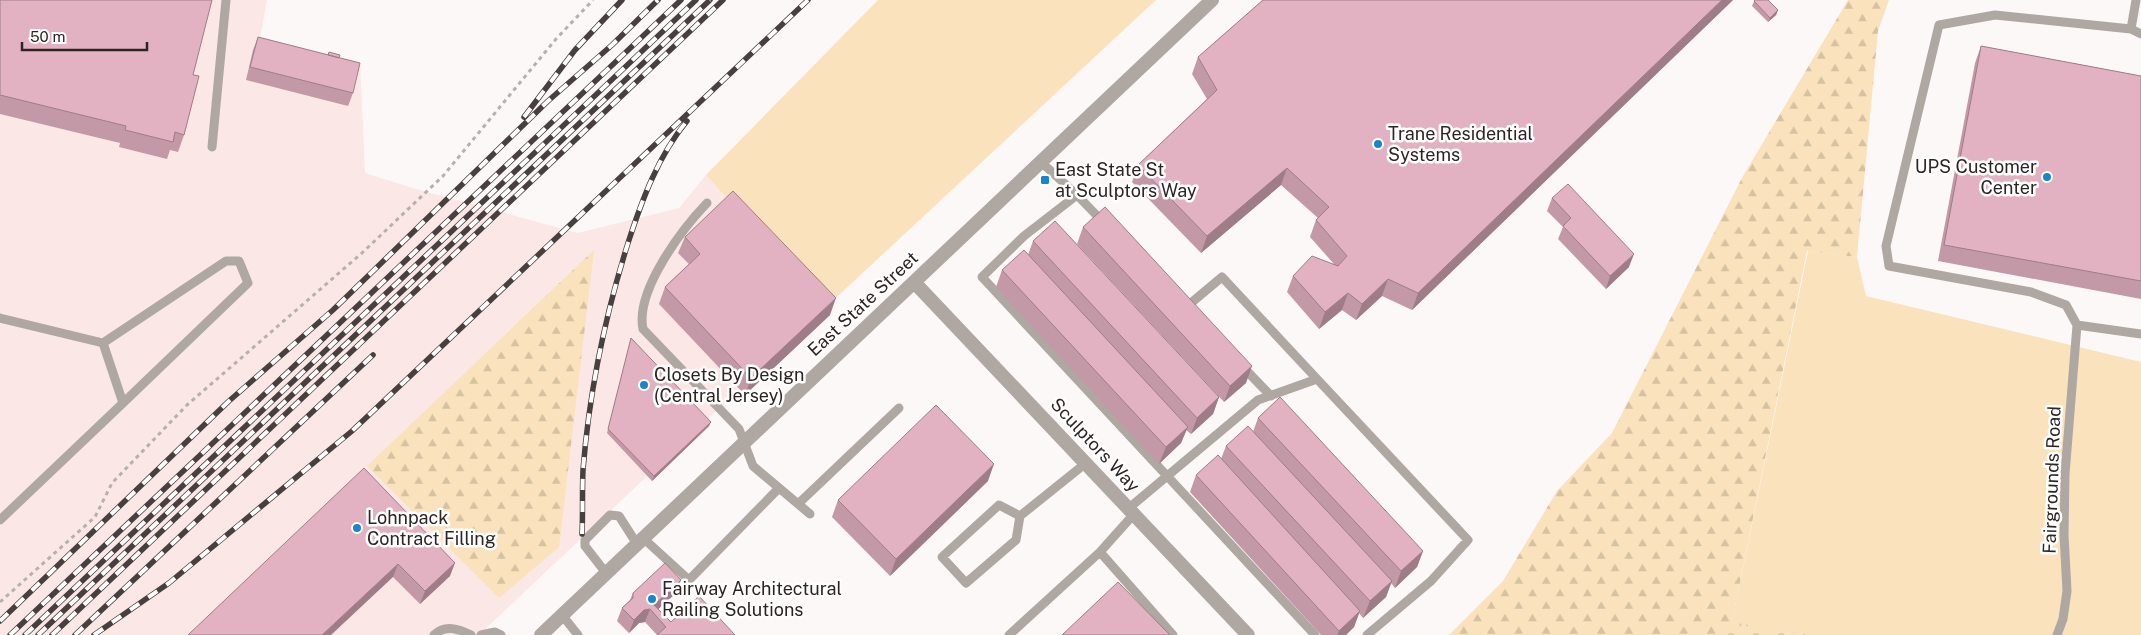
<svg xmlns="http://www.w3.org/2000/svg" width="2141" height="635" font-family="'Public Sans',sans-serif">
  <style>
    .built { fill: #fbe7e5 }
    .grass { fill: #f9e2bc }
    .forest { fill: url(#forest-firs) }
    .park { fill: url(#park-crowns) }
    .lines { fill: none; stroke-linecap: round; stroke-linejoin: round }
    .path { stroke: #b6b0b0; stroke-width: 3; stroke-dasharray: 4 4; stroke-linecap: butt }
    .service { stroke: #afa7a2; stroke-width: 9 }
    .tertiary { stroke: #afa7a2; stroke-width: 14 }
    .rail-casing { stroke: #48403f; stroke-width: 5.5 }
    .rail { stroke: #fff; stroke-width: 4; stroke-dasharray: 11; stroke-linecap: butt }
    .wall { fill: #c399a7 }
    .shaded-wall { fill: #9f7d88 }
    .building { fill: #e3b2c2; stroke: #9f7d88 }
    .poi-dot { fill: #1686cf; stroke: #fff; stroke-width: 2 }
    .labels { text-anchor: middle; stroke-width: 5; stroke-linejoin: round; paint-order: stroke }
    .poi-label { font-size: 18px; fill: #2d2524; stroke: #fff; text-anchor: start }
    .street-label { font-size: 18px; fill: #2d2524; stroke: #fff }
  </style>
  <defs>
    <pattern id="forest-firs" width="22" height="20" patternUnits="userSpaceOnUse" patternTransform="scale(1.25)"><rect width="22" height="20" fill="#f9e2bc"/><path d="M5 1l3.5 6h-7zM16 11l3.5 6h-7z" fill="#d6c2a1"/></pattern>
    <pattern id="park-crowns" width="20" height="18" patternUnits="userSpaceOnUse" patternTransform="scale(1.25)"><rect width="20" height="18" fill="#f9e2bc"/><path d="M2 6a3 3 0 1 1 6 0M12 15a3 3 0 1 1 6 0" fill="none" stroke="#d6c2a1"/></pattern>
  </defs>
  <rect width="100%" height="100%" fill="#fdf8f8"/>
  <path class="built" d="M7,0h260l-7,39 100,23 5,111 51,16 162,44 101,-25 27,-33 119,133 -346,327h-479v-608z"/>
  <path class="grass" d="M878,0h278l-331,308 -119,-133z
    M1808,251l49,6 9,39 275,66v273h-332l-77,-13z"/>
  <path class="forest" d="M1848,0h41l-11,31 -21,226 -50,-6 -75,371 77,13h-360l54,-54 54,-90 55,-58 131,-257z
    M594,250l-35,297 -60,51 -132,-132z"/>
  <path class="park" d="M1732,622l77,13h-93z"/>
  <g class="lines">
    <path class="path" d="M0,602l95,-85 17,-34 75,-78 175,-152 81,-77 113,-137 37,-39"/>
    <path class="service" d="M2131,29l10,5
      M212,147l14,-147
      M1041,162l36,33
      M707,203c-25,26 -72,88 -64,126l96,100 14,37 57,48
      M1104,223l-27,-28 -53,41 -42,41 333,358
      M0,318l103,25 20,60 -123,117
      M2077,325l-11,-20 -35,-13 -142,-26 -3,-20 53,-221 56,-10 136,14 5,-29
      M2077,325l64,9
      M103,343l123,-82h13l9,22 -125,120
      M1241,365l30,31
      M1317,379l151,161 -37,41 -64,54
      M798,504l101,-96
      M1129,508l129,-108 59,-21 -95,-102 -37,31 -1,-2
      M1134,514l-34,38 73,83
      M1020,516l-21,-11 -57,52 24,26 50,-43 4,-24 66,-53
      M643,538l46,42 90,-92
      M606,573l-21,-27v-6l25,-25 9,1 18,28
      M562,615l16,20
      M434,635c11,-11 25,-6 37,0
      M481,635l14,-3 6,3
      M1009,635l91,-83
      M2057,635l6,-16 4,-28 -3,-56 1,-61 12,-149"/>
    <path class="tertiary" d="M914,282l334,353
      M541,635l671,-635"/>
    <defs>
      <path id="rail" d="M524,117l51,-67 47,-50
        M582,534c1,-21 0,-43 1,-64 6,-76 22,-154 45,-227 14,-43 30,-87 59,-122
        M0,621l229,-220 104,-91 215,-209 64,-56 46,-45
        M10,635l671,-635
        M25,635l671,-635
        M38,635l672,-635
        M52,635l671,-635
        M75,635l298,-280
        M94,635l75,-52 183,-152 456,-431"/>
    </defs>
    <use href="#rail" class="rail-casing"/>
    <use href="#rail" class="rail"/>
  </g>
  <path class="wall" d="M0,0l193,75 -9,60 -6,17 -8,-2 -3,9 -48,-12 1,-4 -120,-29z
    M1263,0h470l-321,310 -30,-14 -26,24 -14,-10 -23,19 -32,-37 6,-16 41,-12 -24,-27 6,-17 2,-2 -37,-33 -80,68 -69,-71 6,-17 69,-66 -15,-25 6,-17z
    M1754,1l24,9 -2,5 -8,7 -16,-16z
    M258,37l81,21 14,35 -5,13 -102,-26 7,-30z
    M1981,46l160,30v223l-203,-38 37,-198z
    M1552,198l77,69 -23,22 -48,-50 5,-12 -16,-16z
    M1083,227l163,156 -22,19 -147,-158z
    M685,237l145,78 -85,80 -86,-91 6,-17 24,-23 -11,-11z
    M1033,241l186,156 -6,17 -22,20 -5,-4 -5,13 -22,21 -163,-177 6,-17 26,-15z
    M631,338l78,88 -57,55 -45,-48z
    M1258,418l165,133 -6,16 -22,21 -4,-5 -5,14 -23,21 -4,-5 -5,14 -8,8h-25l-131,-143 6,-17 25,-16 5,-13 27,-14z
    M364,468l86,108 -30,28 -27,-27z
    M988,481l-98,95 -58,-59 6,-17z
    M633,593h43l-18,16 13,13 64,13h-78l-12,-13 -6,1 -10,10 -12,-12 5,-13 8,-8z"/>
  <path class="shaded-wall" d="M1722,0h11l-321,310 6,-17z
    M1778,10l-2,5 -8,7 2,-4z
    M1287,168l-6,17 -80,68 6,-17z
    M1634,254l-5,13 -23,22 4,-13z
    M1388,279l-6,17 -26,24 6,-16z
    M1348,293l-6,17 -23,19 6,-17z
    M836,298l-6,17 -85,80 6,-17z
    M1252,366l-6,17 -22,19 6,-16z
    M1219,397l-6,17 -22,20 6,-16z
    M711,422l-2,4 -57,55 2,-5z
    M1188,427l-7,16 -22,21 7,-17z
    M994,464l-6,17 -98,95 6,-17z
    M1423,551l-6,16 -22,21 6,-17z
    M455,563l-5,13 -30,28 5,-13z
    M398,564l-5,13 -62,58h-9z
    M681,580l-5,13 -22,20v-8z
    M1392,581l-6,16 -23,21 7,-17z
    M650,609l-5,13 -6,1 -10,10 5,-13 10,-10z
    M1360,611l-6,16 -8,8h-9l2,-4z"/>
  <path class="building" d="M0,0h212l-19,75 6,1 -15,59 -9,-3 -2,10 -48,-12 1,-4 -126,-31z
    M1263,0h459l-304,293 -30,-14 -26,25 -14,-11 -23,19 -32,-36 19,-20 26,10 9,-10 -31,-36 13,-13 -42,-39 -80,68 -69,-71 79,-75 -19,-33z
    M1755,0h13l10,10 -8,8 -16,-17z
    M258,37l102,26 -7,30 -103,-26z
    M1981,46l160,30v205l-197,-36z
    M329,52l11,3 -1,3 -11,-3z
    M1568,184l66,70 -24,22 -47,-50 8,-8 -19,-20z
    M733,191l103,107 -85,80 -86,-91 35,-33 -15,-17z
    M1105,207l147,159 -22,20 -147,-159z
    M1055,221l164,176 -22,21 -164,-177z
    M1024,250l164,177 -22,20 -164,-177z
    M631,338l80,84 -57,54 -46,-47z
    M1280,397l143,154 -22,20 -143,-153z
    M936,405l58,59 -98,95 -58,-59z
    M1248,426l144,155 -22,20 -144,-155z
    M1218,455l142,156 -21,20 -143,-156z
    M364,468l91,95 -30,28 -27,-27 -76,71h-134z
    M665,563l16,17 -27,25 17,17 28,-26 36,39h-77v-1l8,-7 -16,-18 -6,1 -10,10 -12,-12 11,-10v-5z
    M1118,582l52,53h-108z"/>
  <g class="poi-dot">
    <circle cx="1378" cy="144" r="5"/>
    <circle cx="2047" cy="177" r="5"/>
    <rect x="1040" y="175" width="10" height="10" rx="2.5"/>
    <circle cx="644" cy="385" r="5"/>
    <circle cx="357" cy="528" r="5"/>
    <circle cx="652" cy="599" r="5"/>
  </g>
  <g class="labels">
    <g class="poi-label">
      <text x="1388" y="140">Trane Residential<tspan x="1388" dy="21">Systems</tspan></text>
      <text x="2037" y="173" text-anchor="end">UPS Customer<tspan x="2037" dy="21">Center</tspan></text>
      <text x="1055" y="176">East State St<tspan x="1055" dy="21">at Sculptors Way</tspan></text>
      <text x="654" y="381">Closets By Design<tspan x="654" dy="21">(Central Jersey)</tspan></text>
      <text x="367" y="524">Lohnpack<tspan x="367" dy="21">Contract Filling</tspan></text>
      <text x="662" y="595">Fairway Architectural<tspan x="662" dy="21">Railing Solutions</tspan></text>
    </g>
    <g class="street-label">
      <text transform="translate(863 304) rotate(-43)" y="6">East State Street</text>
      <text transform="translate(1095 445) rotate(47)" y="6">Sculptors Way</text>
      <text transform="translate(2052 480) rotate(-88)" y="6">Fairgrounds Road</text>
    </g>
  </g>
  <path d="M22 42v8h125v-8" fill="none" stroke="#2d2524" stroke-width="2.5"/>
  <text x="30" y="42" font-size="15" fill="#2d2524" stroke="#ffffff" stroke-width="4" paint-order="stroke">50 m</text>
</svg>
